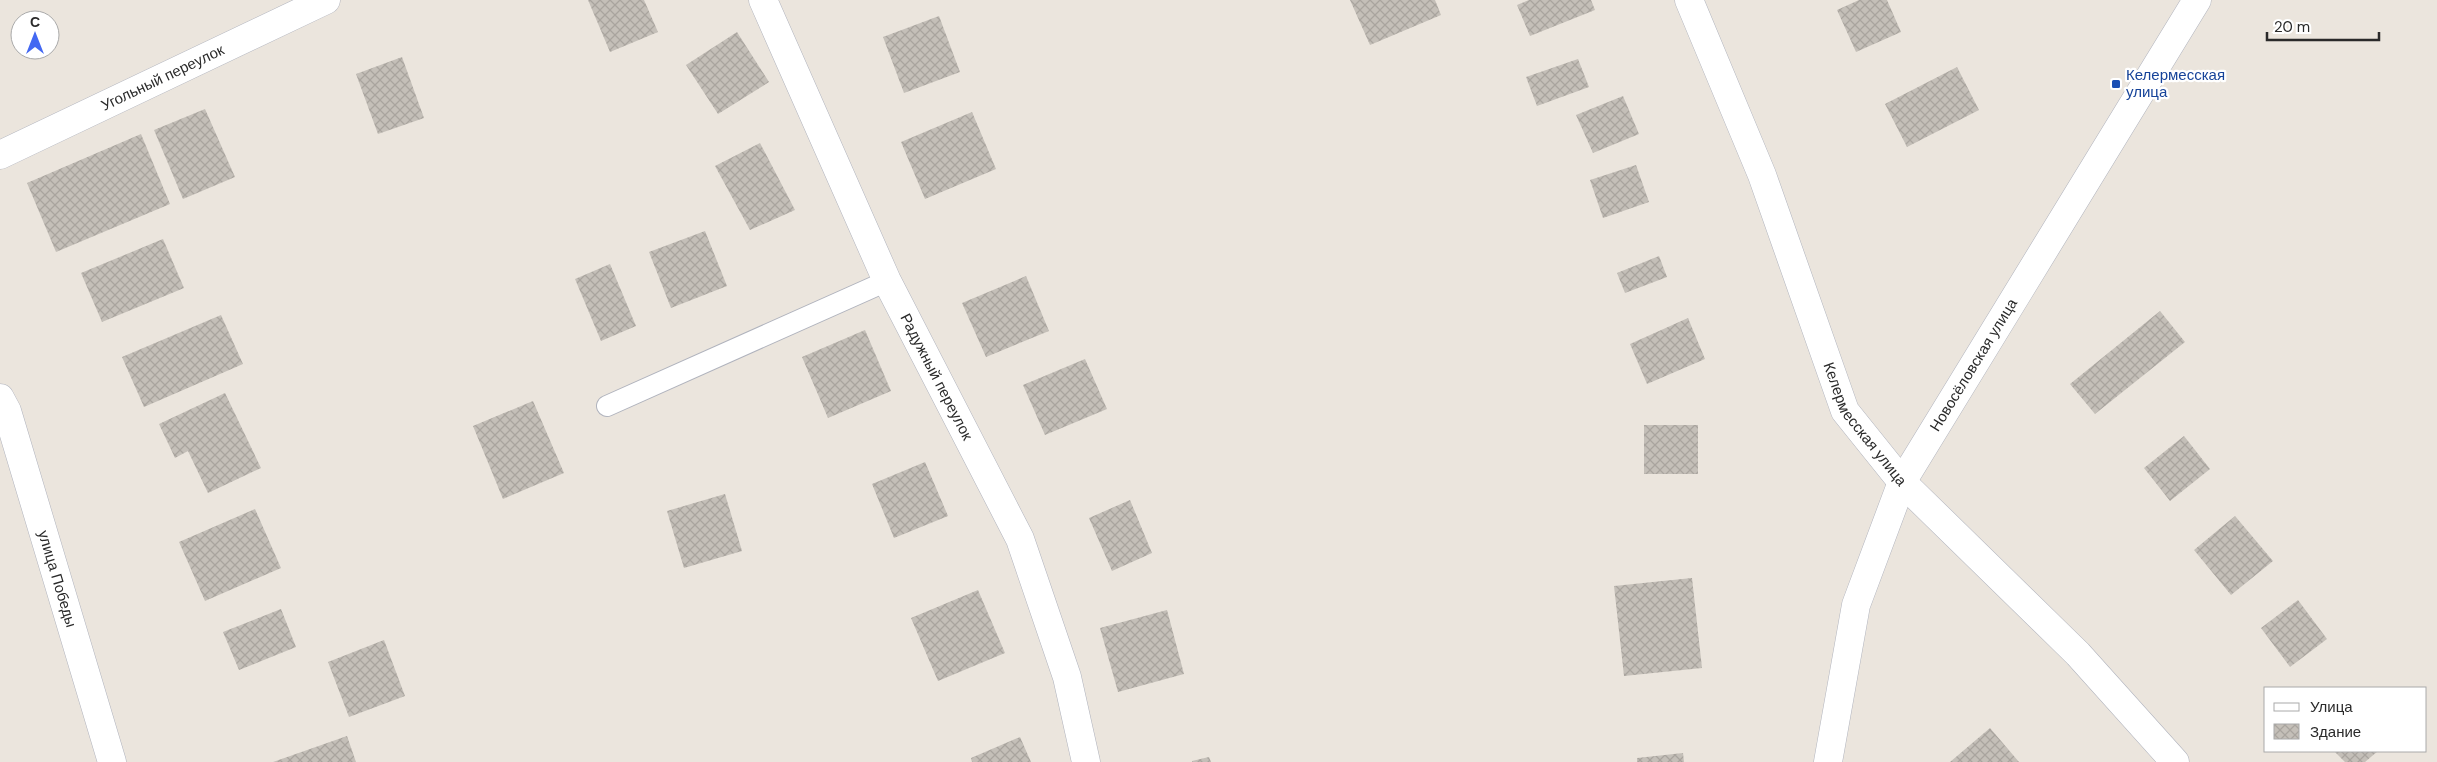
<svg xmlns="http://www.w3.org/2000/svg" width="2437" height="762" font-family="'DM Sans',sans-serif">
  <style>
    .building { fill: url(#building-cross-hatch) }
    .lines { fill: none; stroke-linecap: round; stroke-linejoin: round }
    .service-casing { stroke: #b0b3bd; stroke-width: 22 }
    .minor-casing { stroke: #b0b3bd; stroke-width: 29 }
    .tertiary-casing { stroke: #b0b3bd; stroke-width: 29 }
    .service { stroke: #fff; stroke-width: 20 }
    .minor { stroke: #fff; stroke-width: 28 }
    .tertiary { stroke: #fff; stroke-width: 28 }
    .transit-dot { fill: #1a4fb4; stroke: #fff; stroke-width: 2 }
    .labels { text-anchor: middle; stroke-width: 4.5; stroke-linejoin: round; paint-order: stroke }
    .transit-label { font-size: 15px; fill: #164399; stroke: #fff; text-anchor: start }
    .street-label { font-size: 15px; fill: #2a2a2a; stroke: #fff }
  </style>
  <defs>
    <pattern id="building-cross-hatch" width="8" height="8" patternUnits="userSpaceOnUse" patternTransform="scale(1.25)"><rect width="8" height="8" fill="#c4bfb8"/><path d="M0 0l8 8M0 8l8-8" fill="none" stroke="#a9a49e"/></pattern>
  </defs>
  <rect width="100%" height="100%" fill="#ebe5dd"/>
  <path class="building" d="M588,0h56l14,32 -48,20z
    M1350,0h85l6,15 -71,30z
    M1529,0h62l4,10 -65,26 -13,-31z
    M1859,0h28l14,32 -45,20 -19,-42z
    M939,16l21,56 -56,21 -21,-56z
    M737,32l32,50 -51,32 -32,-49z
    M402,57l22,61 -46,16 -22,-60z
    M1578,59l11,28 -52,19 -11,-29z
    M1957,67l22,43 -72,37 -22,-43z
    M1623,96l16,38 -46,19 -17,-38z
    M205,109l30,68 -52,22 -29,-69z
    M972,112l24,57 -71,30 -24,-57z
    M141,134l29,70 -114,48 -29,-69z
    M760,143l35,67 -45,20 -35,-64z
    M1636,165l13,37 -46,16 -13,-38z
    M705,231l22,55 -56,22 -22,-56z
    M163,239l21,49 -82,34 -21,-49z
    M1659,256l8,21 -42,16 -8,-20z
    M610,264l26,62 -35,15 -26,-62z
    M1026,276l23,55 -63,26 -24,-54z
    M2160,311l25,31 -90,72 -25,-30z
    M221,315l22,49 -99,43 -22,-50z
    M1688,318l17,41 -58,25 -17,-40z
    M865,330l26,61 -63,27 -26,-61z
    M1085,359l22,50 -62,26 -22,-50z
    M225,393l36,75 -53,25 -20,-42 -13,7 -16,-34z
    M533,401l31,72 -61,26 -30,-73z
    M1644,425h54v49h-54z
    M2184,436l26,33 -40,32 -26,-33z
    M925,462l23,54 -54,22 -22,-54z
    M725,494l17,57 -58,17 -17,-57z
    M1130,500l22,53 -40,18 -23,-53z
    M255,509l26,59 -76,33 -26,-59z
    M2235,516l38,45 -42,34 -37,-45z
    M1692,578l10,90 -78,8 -10,-90z
    M978,590l27,63 -67,28 -27,-63z
    M2298,600l29,39 -37,28 -29,-39z
    M281,609l15,38 -57,23 -16,-38z
    M1167,610l17,64 -66,18 -18,-64z
    M384,640l21,56 -56,21 -21,-55z
    M1990,728l29,34h-69z
    M347,736l9,26h-83z
    M1020,737l11,25h-59l-1,-4z
    M2334,751h44l-13,11h-20z
    M1683,753l1,9h-47v-4z
    M1209,757l2,5h-19v-1z"/>
  <g class="lines">
    <defs>
      <path id="service" d="M607,406l280,-125"/>
      <g id="minor">
        <path id="s1" d="M763,0l124,281 133,258 47,138 19,85"/>
        <path id="s2" d="M1689,0l73,175 83,236 57,71 176,172 97,108"/>
        <path id="s3" d="M0,155l326,-155"/>
        <path id="s4" d="M1828,762l28,-157 46,-123 295,-482"/>
      </g>
      <g id="tertiary">
        <path id="s5" d="M0,398l7,13 105,351"/>
      </g>
    </defs>
    <use href="#service" class="service-casing"/>
    <use href="#minor" class="minor-casing"/>
    <use href="#tertiary" class="tertiary-casing"/>
    <use href="#service" class="service"/>
    <use href="#minor" class="minor"/>
    <use href="#tertiary" class="tertiary"/>
  </g>
  <rect class="transit-dot" x="2111" y="79" width="10" height="10" rx="2.5"/>
  <g class="labels">
    <g class="transit-label">
      <text x="2126" y="80">Келермесская<tspan x="2126" dy="17">улица</tspan></text>
    </g>
    <g class="street-label">
      <text dy="5" stroke="none"><textPath href="#s3" startOffset="180">Угольный переулок</textPath></text>
      <text dy="5" stroke="none"><textPath href="#s4" startOffset="428">Новосёловская улица</textPath></text>
      <text dy="5" stroke="none"><textPath href="#s1" startOffset="415">Радужный переулок</textPath></text>
      <text dy="5" stroke="none"><textPath href="#s2" startOffset="461">Келермесская улица</textPath></text>
      <text dy="5" stroke="none"><textPath href="#s5" startOffset="190">улица Победы</textPath></text>
    </g>
  </g>
  <rect x="2264" y="687" width="162" height="65" fill="#ffffff" stroke="#aaaaaa"/>
  <rect x="2274" y="703" width="25" height="8" fill="#ffffff" stroke="#aaaaaa"/>
  <text x="2310" y="712" font-size="15" fill="#2a2a2a">Улица</text>
  <rect x="2274" y="724" width="25" height="15" fill="url(#building-cross-hatch)" stroke="#aaaaaa"/>
  <text x="2310" y="737" font-size="15" fill="#2a2a2a">Здание</text>
  <g transform="translate(35 35)"><circle r="24" fill="#ffffff" stroke="#aaaaaa"/>
  <path d="M0-4L9 19L0 12L-9 19Z" fill="#4368f2"/>
  <text y="-8" font-size="14" font-weight="bold" text-anchor="middle" fill="#2a2a2a">С</text>
  </g>
  <path d="M2267 32v8h112v-8" fill="none" stroke="#2a2a2a" stroke-width="2.5"/>
  <text x="2274" y="32" font-size="15" fill="#2a2a2a" stroke="#ffffff" stroke-width="4" paint-order="stroke">20 m</text>
</svg>
